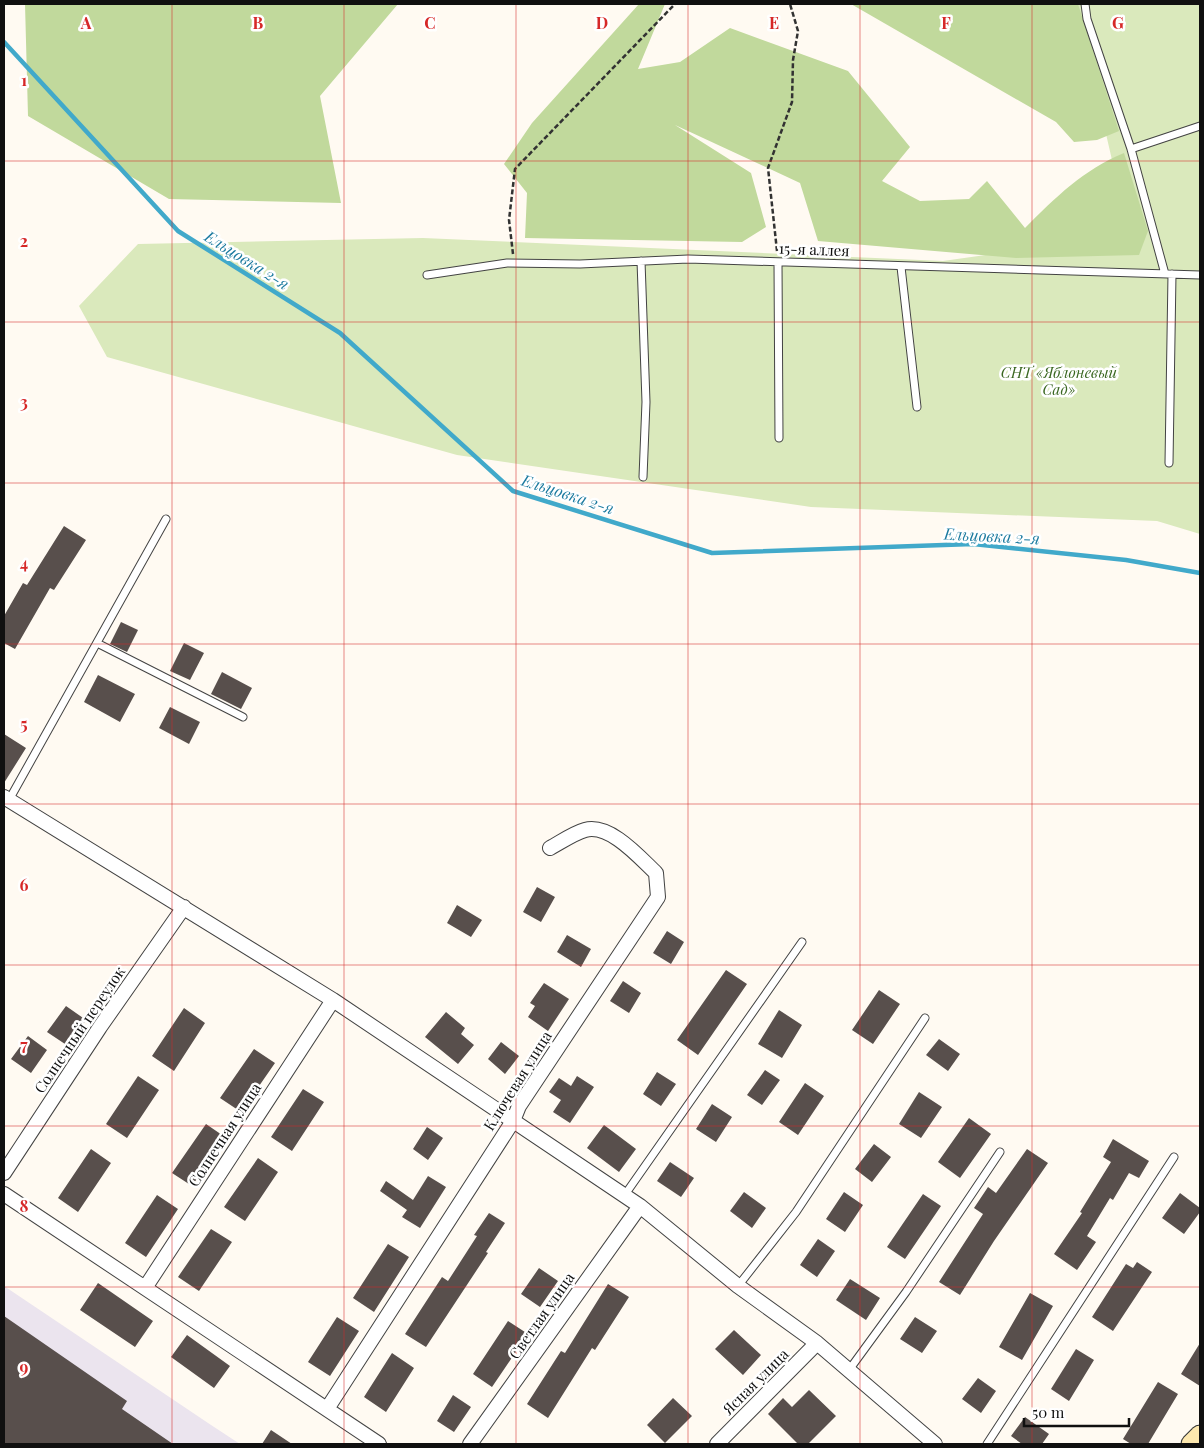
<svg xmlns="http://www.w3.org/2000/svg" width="1204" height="1448" font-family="'Playfair Display',serif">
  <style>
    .industrial { fill: #ebe4ee }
    .green { fill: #dae9bc }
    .forest { fill: #c1d99c }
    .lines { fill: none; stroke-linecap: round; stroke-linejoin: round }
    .stream { stroke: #41a9ca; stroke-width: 4.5 }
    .building { fill: #584f4c }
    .lane-casing { stroke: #434343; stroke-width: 9 }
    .street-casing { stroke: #434343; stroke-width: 16 }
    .secondary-casing { stroke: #323232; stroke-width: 21 }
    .path { stroke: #323232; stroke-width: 2.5; stroke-dasharray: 5 2.5; stroke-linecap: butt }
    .lane { stroke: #fff; stroke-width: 7 }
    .street { stroke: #fff; stroke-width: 14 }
    .secondary { stroke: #fde8af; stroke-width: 19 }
    .grid { fill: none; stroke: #d62828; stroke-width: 1; stroke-opacity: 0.55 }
    .labels { text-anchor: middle; stroke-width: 5; stroke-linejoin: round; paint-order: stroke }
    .street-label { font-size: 15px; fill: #101010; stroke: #fff }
    .park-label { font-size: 15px; font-style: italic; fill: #3a6721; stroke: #fff }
    .water-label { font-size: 16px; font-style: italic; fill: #1b7a9f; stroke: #fff }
    .grid-label { font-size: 16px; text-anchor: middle; font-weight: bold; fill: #d62828; stroke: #fff; stroke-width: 5; stroke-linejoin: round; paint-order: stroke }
  </style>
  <rect width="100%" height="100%" fill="#fffaf2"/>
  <path class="industrial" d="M4,1286l207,139 29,19h-236z"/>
  <path class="green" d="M1076,4h124v530l-43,-13 -346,-14 -354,-52 -350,-98 -28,-51 59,-62 285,-6 520,23 113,-16 77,6z"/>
  <path class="forest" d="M25,4h373l-78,92 21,107 -172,-4 -141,-83z
    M639,4h26l-27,65 42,-7 50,-34 118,43 62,76 -28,34 38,20 49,-2 18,-18 38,47c31,-31 58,-58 99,-75l24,78 -9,24 -123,3 -198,-17 -18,-58 -125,-58 76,48 15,54 -24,15 -217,-4 2,-45 -23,-29 28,-41z
    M851,4h227l41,127 -22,9 -23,2 -18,-20z"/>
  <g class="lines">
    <path class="stream" d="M4,42l174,189 162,102 173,158 199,62 261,-9 153,16 74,13"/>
  </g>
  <path class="building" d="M64,526l22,14 -32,50 -4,-2 -35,61 -11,-6v-27l19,-33 4,2z
    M121,622l17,8 -11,22 -17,-8z
    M184,643l20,10 -14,27 -20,-9z
    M222,672l30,16 -11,21 -30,-15z
    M98,675l37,19 -15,28 -36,-20z
    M170,707l30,15 -11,22 -30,-16z
    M4,734l22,14 -22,35z
    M537,887l18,10 -14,25 -18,-10z
    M457,905l25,15 -11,17 -24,-14z
    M667,931l17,11 -13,22 -18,-11z
    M567,935l24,14 -10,18 -24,-15z
    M726,970l21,14 -49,71 -21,-15z
    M623,981l18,12 -12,20 -19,-12z
    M544,983l25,16 -21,32 -20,-14 7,-11 -5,-3z
    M879,990l21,14 -27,40 -21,-14z
    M66,1006l20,14 -18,26 -21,-14z
    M184,1008l21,15 -31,48 -22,-15z
    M779,1010l23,15 -20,33 -24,-14z
    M446,1012l19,16 -4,6 13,11 -16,19 -33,-27z
    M28,1036l19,14 -16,23 -20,-14z
    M939,1039l21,15 -12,17 -22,-16z
    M501,1042l18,14 -14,18 -17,-15z
    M254,1049l21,14 -34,49 -21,-14z
    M765,1070l15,10 -18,25 -15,-10z
    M657,1072l19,12 -15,22 -18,-12z
    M138,1076l21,14 -32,48 -21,-14z
    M577,1076l17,11 -24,36 -17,-11 8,-12 -12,-8 10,-14 12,8z
    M805,1083l19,13 -26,39 -19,-13z
    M303,1089l21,13 -32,49 -21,-14z
    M919,1092l23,15 -21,31 -22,-14z
    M712,1104l20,13 -16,25 -20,-13z
    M969,1118l22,16 -31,44 -22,-16z
    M206,1124l19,13 -33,49 -20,-13z
    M604,1125l32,24 -17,23 -32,-24z
    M427,1127l16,11 -15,22 -15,-11z
    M1113,1139l36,22 -10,17 -10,-5 -16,27 -3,-2 -23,38 9,6 -19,28 -23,-16 28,-41 -2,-1 31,-50 -8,-5z
    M874,1144l17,13 -19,25 -17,-13z
    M91,1149l20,14 -33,49 -20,-14z
    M1027,1149l21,14 -54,78 -34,54 -21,-13 44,-68 -9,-6 14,-21 8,6z
    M258,1158l20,14 -33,49 -21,-14z
    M670,1162l24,16 -13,19 -24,-16z
    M428,1176l18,11 -26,41 -18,-11 5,-7 -27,-19 6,-10 27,19z
    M744,1192l22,16 -14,20 -22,-17z
    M844,1192l19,13 -18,27 -19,-13z
    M1180,1193l20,15v4l-16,22 -22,-16z
    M923,1194l18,12 -36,53 -18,-12z
    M157,1195l21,14 -32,48 -21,-14z
    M489,1213l16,10 -19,29 2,1 -62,94 -21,-13 37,-57 6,4 29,-45 -3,-1z
    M211,1229l21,13 -33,49 -21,-14z
    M818,1239l17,12 -18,26 -17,-12z
    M388,1244l21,13 -35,55 -21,-14z
    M1137,1262l15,10 -39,59 -21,-14 34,-53 7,4z
    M539,1268l19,13 -18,26 -19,-13z
    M850,1279l30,19 -14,22 -30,-20z
    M98,1283l55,38 -18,26 -55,-37z
    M608,1284l21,13 -34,53 -3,-2 -44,70 -21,-14 34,-53 4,2z
    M1030,1293l23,13 -31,54 -23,-13z
    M4,1316l123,85 -5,8 51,35h-169z
    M337,1317l22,14 -29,45 -22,-14z
    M915,1317l22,14 -15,22 -22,-14z
    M508,1321l20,13 -36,53 -19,-13z
    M734,1330l27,25 -18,20 -28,-26z
    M187,1335l43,31 -16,22 -43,-31z
    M1200,1343v43l-19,-12z
    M1076,1349l18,11 -25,41 -18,-12z
    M392,1353l22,15 -28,44 -22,-15z
    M978,1378l18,13 -15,22 -19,-14z
    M1158,1382l20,12 -30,50h-17l-8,-5z
    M809,1390l27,26 -28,28h-10l-30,-30 15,-16 9,9z
    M453,1395l18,12 -17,25 -17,-11z
    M673,1398l19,18 -27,27 -18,-18z
    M1025,1417l24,17 -7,10h-20l-11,-8z
    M271,1430l21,14h-30z"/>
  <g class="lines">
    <defs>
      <path id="lane" d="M1085,4l2,15 44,130 34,125
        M1131,149l69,-23
        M641,261l5,141 -3,75
        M778,262l1,176
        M901,267l16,140
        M427,275l80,-12 73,1 108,-5 512,16
        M1169,463l3,-189
        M97,643l146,74
        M9,800l157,-281
        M624,1196l178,-254
        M738,1286l58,-74 129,-194
        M849,1370l57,-78 94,-140
        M987,1444l187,-287"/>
      <path id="street" d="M4,797l329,203 307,206 98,80 79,57 118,101
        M4,1173l96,-146 84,-120
        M4,1194l375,250
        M145,1288l188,-288
        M327,1409l186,-288 6,-15 139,-209 -2,-24c-16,-15 -46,-50 -71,-43 -11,3 -24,12 -35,18
        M470,1444l170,-238
        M717,1444l100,-101"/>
      <path id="secondary" d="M1191,1444l9,-9"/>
    </defs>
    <use href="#lane" class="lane-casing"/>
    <use href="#street" class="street-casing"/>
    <use href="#secondary" class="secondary-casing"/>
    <path class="path" d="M777,251l-9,-83 24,-66 1,-42 5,-29 -8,-27
      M513,254l-4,-34 6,-51 160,-165"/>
    <use href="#lane" class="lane"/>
    <use href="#street" class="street"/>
    <use href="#secondary" class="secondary"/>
  </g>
  <path class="grid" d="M172,4v1440M344,4v1440M516,4v1440M688,4v1440M860,4v1440M1032,4v1440M4,161h1196M4,322h1196M4,483h1196M4,644h1196M4,804h1196M4,965h1196M4,1126h1196M4,1287h1196"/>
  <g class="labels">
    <g class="street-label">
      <text transform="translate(814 250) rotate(2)" y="5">15-я аллея</text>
      <text transform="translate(80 1030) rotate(-56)" y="5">Солнечный переулок</text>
      <text transform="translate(518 1081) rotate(-58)" y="5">Ключевая улица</text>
      <text transform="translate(225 1135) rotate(-57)" y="5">Солнечная улица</text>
      <text transform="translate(542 1316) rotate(-55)" y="5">Светлая улица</text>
      <text transform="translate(756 1382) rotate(-45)" y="5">Ясная улица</text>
    </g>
    <g class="park-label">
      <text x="1059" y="378">СНТ «Яблоневый<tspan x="1059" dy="17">Сад»</tspan></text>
    </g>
    <g class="water-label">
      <text transform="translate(247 260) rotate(32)" y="6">Ельцовка 2-я</text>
      <text transform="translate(568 494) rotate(18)" y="6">Ельцовка 2-я</text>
      <text transform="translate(992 536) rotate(3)" y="6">Ельцовка 2-я</text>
    </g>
  </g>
  <g class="grid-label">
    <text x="86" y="29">A</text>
    <text x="258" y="29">B</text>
    <text x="430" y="29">C</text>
    <text x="602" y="29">D</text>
    <text x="774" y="29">E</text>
    <text x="946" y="29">F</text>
    <text x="1118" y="29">G</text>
    <text x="24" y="86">1</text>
    <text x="24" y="247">2</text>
    <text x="24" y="408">3</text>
    <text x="24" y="569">4</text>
    <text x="24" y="730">5</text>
    <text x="24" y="891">6</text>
    <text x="24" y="1051">7</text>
    <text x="24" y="1212">8</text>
    <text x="24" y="1373">9</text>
  </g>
  <rect width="1204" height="1448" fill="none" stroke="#101010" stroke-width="10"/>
  <path d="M1024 1418v8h105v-8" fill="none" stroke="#101010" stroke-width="2.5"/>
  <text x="1032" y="1418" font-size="15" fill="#101010" stroke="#ffffff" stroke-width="4" paint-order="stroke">50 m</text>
</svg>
